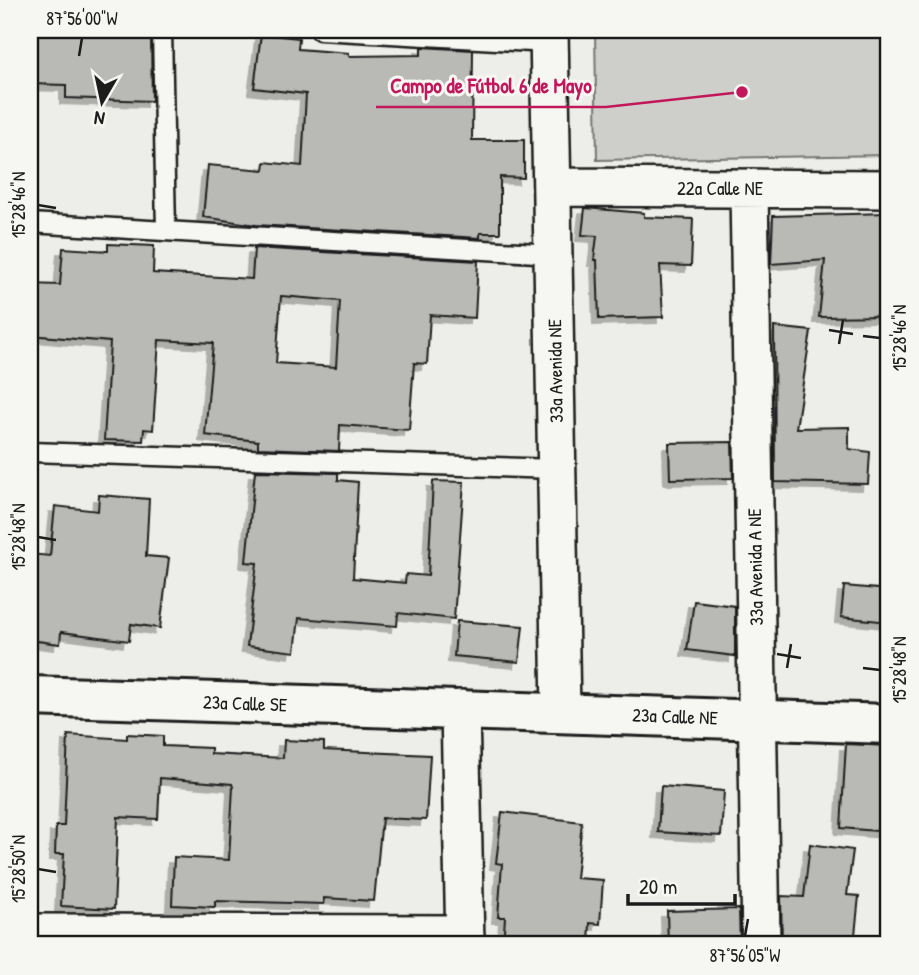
<svg xmlns="http://www.w3.org/2000/svg" width="919" height="975" font-family="'Patrick Hand',sans-serif">
  <style>
    .green { fill: #cececb; stroke: #757574; stroke-width: 2 }
    .building { fill: #b9b9b6; stroke: #1c1c1c; stroke-width: 2; fill-rule: evenodd; filter: url(#shadow) }
    .lines { fill: none; stroke-linecap: round; stroke-linejoin: round }
    .lane-casing { stroke: #1c1c1c; stroke-width: 23 }
    .street-casing { stroke: #1c1c1c; stroke-width: 42 }
    .secondary-casing { stroke: #1c1c1c; stroke-width: 44 }
    .lane { stroke: #f6f6f2; stroke-width: 18 }
    .street { stroke: #f6f6f2; stroke-width: 37 }
    .secondary { stroke: #f6f6f2; stroke-width: 38 }
    .ticks { fill: none; stroke: #1c1c1c; stroke-width: 2.5 }
    .labels { text-anchor: middle; stroke-width: 6; stroke-linejoin: round; paint-order: stroke }
    .street-label { font-size: 19px; fill: #1c1c1c; stroke: #f6f6f2 }
    .leader { fill: none; stroke: #c2185b; stroke-width: 2.5 }
    .callout-dot { fill: #c2185b; stroke: #f6f6f2; stroke-width: 2.5 }
    .callout-label { font-size: 21px; text-anchor: middle; font-weight: bold; fill: #c2185b; stroke: #f6f6f2; stroke-width: 6; stroke-linejoin: round; paint-order: stroke }
    .neatline { fill: none; stroke: #1c1c1c; stroke-width: 2.5 }
    .ticks-label { font-size: 18px; text-anchor: middle; fill: #1c1c1c }
  </style>
  <defs>
    <filter id="shadow"><feDropShadow dx="-6" dy="6" stdDeviation="0" flood-color="#0004"/></filter>
  </defs>
  <rect width="100%" height="100%" fill="#edede9"/>
  <filter id="ink" filterUnits="userSpaceOnUse"><feTurbulence type="fractalNoise" baseFrequency=".0143" numOctaves="2"/><feDisplacementMap in="SourceGraphic" scale="14" xChannelSelector="R" yChannelSelector="G"/><feConvolveMatrix kernelMatrix="1 2 1 2 8 2 1 2 1" color-interpolation-filters="sRGB"/></filter>
  <g filter="url(#ink)">
    <path class="green" d="M595,30h294v125l-292,5z"/>
    <path class="building" d="M30,30h83v5l38,1 1,65 -86,-3v-13l-36,-1z
      M261,34l38,4 -1,11 51,4v3l72,-1v-8l52,3 -1,90h52v38l-24,-1v56h-20v5l-224,-13 -53,-8 5,-52 56,5 1,-8 37,4 4,-72 -52,-6z
      M585,208l59,5v4l49,2 -2,47 -31,-1 3,52 -64,2 -2,-59h-3l3,-24 -15,-1z
      M889,213v103l-70,1 6,-57 -54,4 2,-48z
      M108,244l46,2 -1,27 99,6 2,-31 224,13 -3,57 -45,-3 -3,49 -13,-1 -5,67 -69,-5 -1,26 -81,-3v-7l-53,-6 8,-92 -54,-3 -6,90 -9,-1 -1,12 -39,-1 6,-98 -80,-7v-51l30,1 3,-37 45,3zM281,296l59,5 -4,66 -60,-4z
      M774,327l37,4 -15,97 53,-1v22l21,3 -2,32 -93,-2z
      M732,442l1,36 -63,1 -1,-36z
      M255,471l83,2v7l20,2 -5,96 52,5 1,-9 22,2 5,-95 31,1 -10,137 -56,-6 -1,13 -98,-8 -4,34 -48,-6 10,-83 -11,-1z
      M99,495l50,4 -3,57 23,2 -9,70 -29,-4 -2,17 -68,-9 -1,12 -30,-4v-86l20,2 5,-50 43,5z
      M844,586l45,4v32l-48,-5z
      M694,601l41,5v50l-48,-6z
      M457,621l66,5 -4,36 -65,-6z
      M127,734l36,2v10l48,2v6l72,4 1,-18 40,2v8l106,5 -4,65 -44,-2 -8,83 -50,-3v6l-109,-3v6l-43,-2 2,-48 55,3 4,-73 -1,-3 -72,-6 -2,41 -40,-2 -4,92 -53,-3 3,-52h-9l1,-28h8l4,-91 59,4z
      M846,744l43,2v86l-48,-4z
      M661,786l63,5 -3,45 -63,-4z
      M502,812l80,10 -6,56 27,2 -3,44 -10,-1 -1,22h-86l2,-28h-7l4,-53 -6,-1z
      M810,844l43,6 -6,45 12,1 -5,49 -43,-4 -1,4h-28l-1,-49 23,1z
      M739,909l1,36h-72l-1,-34z"/>
    <g class="lines">
      <defs>
        <path id="lane" d="M162,30l4,201
          M320,30l229,13
          M30,223l523,31
          M30,452l527,17"/>
        <path id="street" d="M549,30l12,682
          M552,187l337,2
          M749,188l12,757
          M460,709l5,236
          M30,933l435,1"/>
        <path id="secondary" d="M30,696l859,28"/>
      </defs>
      <use href="#lane" class="lane-casing"/>
      <use href="#street" class="street-casing"/>
      <use href="#secondary" class="secondary-casing"/>
      <use href="#lane" class="lane"/>
      <use href="#street" class="street"/>
      <use href="#secondary" class="secondary"/>
    </g>
  </g>
  <path class="ticks" d="M79,56l3,-18M38,205l18,3M829,330l24,4M863,336l17,2M839,344l4,-24M38,537l18,3M777,654l24,4M787,668l4,-24M863,668l17,2M38,869l18,3M745,936l3,-17"/>
  <g class="labels">
    <g class="street-label">
      <text x="720" y="195">22a Calle NE</text>
      <text transform="translate(555 371) rotate(-91)" y="7">33a Avenida NE</text>
      <text transform="translate(755 567) rotate(-91)" y="7">33a Avenida A NE</text>
      <text transform="translate(245 703) rotate(2)" y="7">23a Calle SE</text>
      <text transform="translate(675 716) rotate(2)" y="7">23a Calle NE</text>
    </g>
  </g>
  <path class="leader" d="M742 92L606 107H376"/>
  <circle class="callout-dot" cx="742" cy="92" r="7"/>
  <g class="callout-label">
    <text x="491" y="93">Campo de Fútbol 6 de Mayo</text>
  </g>
  <rect width="919" height="975" fill="none" stroke="#f6f6f2" stroke-width="77"/>
  <g transform="translate(102 102) rotate(189)" stroke="#f6f6f2" stroke-width="5" paint-order="stroke">
  <path d="M0-5L12 26L0 18L-12 26Z" fill="#1c1c1c"/>
  <text y="-10" font-size="19" font-weight="bold" text-anchor="middle" fill="#1c1c1c">N</text>
  </g>
  <path d="M628 894v10h107v-10" fill="none" stroke="#1c1c1c" stroke-width="3.5"/>
  <text x="639" y="894" font-size="21" fill="#1c1c1c" stroke="#f6f6f2" stroke-width="5" paint-order="stroke">20 m</text>
  <rect x="38" y="38" width="842" height="898" class="neatline"/>
  <g class="ticks-label">
    <text x="82" y="25">87°56'00"W</text>
    <text transform="translate(19 205) rotate(-90)" y="6">15°28'46"N</text>
    <text transform="translate(900 338) rotate(-90)" y="6">15°28'46"N</text>
    <text transform="translate(19 537) rotate(-90)" y="6">15°28'48"N</text>
    <text transform="translate(900 670) rotate(-90)" y="6">15°28'48"N</text>
    <text transform="translate(19 869) rotate(-90)" y="6">15°28'50"N</text>
    <text x="745" y="962">87°56'05"W</text>
  </g>
</svg>
